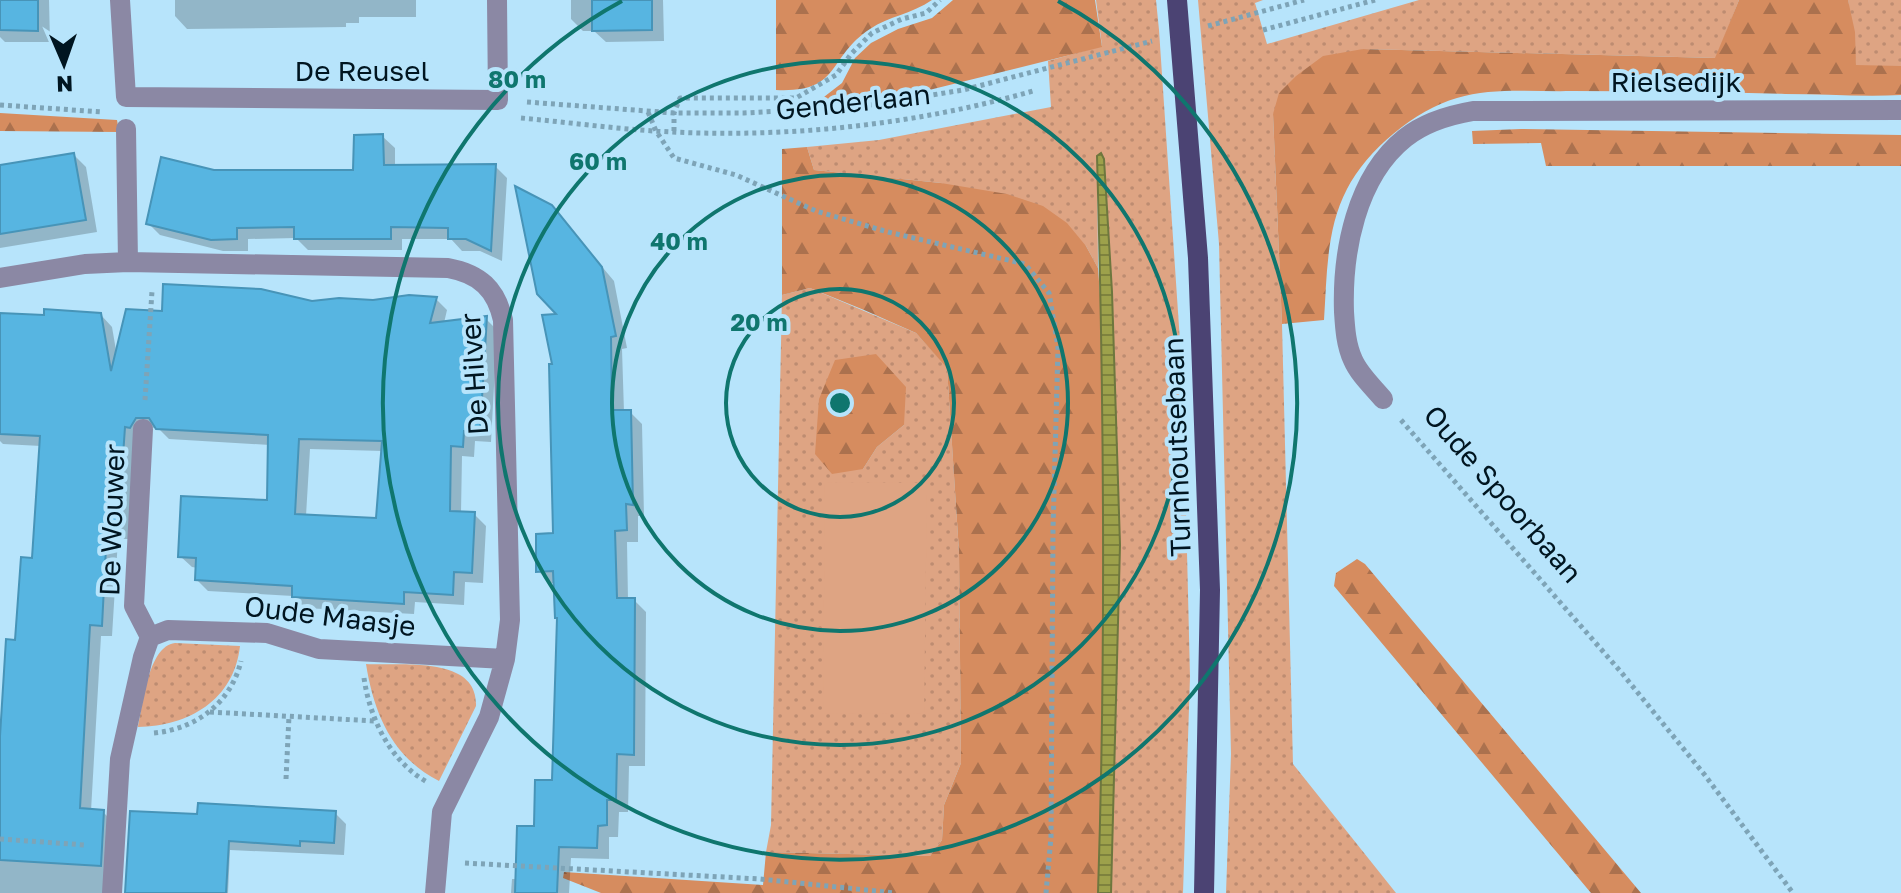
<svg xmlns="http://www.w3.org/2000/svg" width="1901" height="893" font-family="'Golos Text',sans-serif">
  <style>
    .grass { fill: url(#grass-dots); fill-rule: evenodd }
    .forest { fill: url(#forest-firs) }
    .garden { fill: #dea483 }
    .water { fill: url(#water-rules); stroke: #6e773e; stroke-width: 2 }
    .shadow { fill: #0003; fill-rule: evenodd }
    .building { fill: #57b5e1; stroke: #4794b8; stroke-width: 2; fill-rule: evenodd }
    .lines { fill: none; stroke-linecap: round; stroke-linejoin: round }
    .path { stroke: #7ea4b7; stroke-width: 5; stroke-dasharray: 4 4; stroke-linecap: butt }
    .minor { stroke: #8b88a4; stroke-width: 20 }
    .major { stroke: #4b4373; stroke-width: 20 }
    .ring { fill: none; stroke: #0f766e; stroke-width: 4 }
    .labels { text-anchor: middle; stroke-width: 8; stroke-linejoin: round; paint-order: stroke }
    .street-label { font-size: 28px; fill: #001520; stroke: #b7e4fb }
    .centre { fill: #0f766e; stroke: #b7e4fb; stroke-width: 4 }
    .ring-label { font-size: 24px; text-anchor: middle; font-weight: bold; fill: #0f766e; stroke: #b7e4fb; stroke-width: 8; stroke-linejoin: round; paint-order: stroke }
  </style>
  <defs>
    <pattern id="grass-dots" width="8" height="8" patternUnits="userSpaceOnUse" patternTransform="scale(2)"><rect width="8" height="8" fill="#dea483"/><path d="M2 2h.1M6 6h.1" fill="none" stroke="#bd8c71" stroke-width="1.8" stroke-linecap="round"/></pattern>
    <pattern id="forest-firs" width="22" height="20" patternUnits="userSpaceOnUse" patternTransform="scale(2)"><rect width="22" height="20" fill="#d68c5f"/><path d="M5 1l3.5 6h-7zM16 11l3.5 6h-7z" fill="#ab714e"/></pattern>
    <pattern id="water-rules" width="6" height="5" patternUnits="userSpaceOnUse" patternTransform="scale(2)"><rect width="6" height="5" fill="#9da14b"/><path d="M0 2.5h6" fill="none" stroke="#7e823e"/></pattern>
  </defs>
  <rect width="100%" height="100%" fill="#b7e4fb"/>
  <path class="grass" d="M1096,0h60l3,30 24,356 7,291 -7,216h-72l9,-348 -8,-253 -8,-133 -3,-6 -4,3 1,112 -12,-22 -145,-63 -127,-13 -7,-23 72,-7 172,-33 -3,-46 54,-15z
    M1198,0h65l-8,3 12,41 152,-44h320l-23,58 -353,-9 -90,65 9,210 11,440 103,129h-170l5,-139 -12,-510z
    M1848,0h53v66h-45z
    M810,288l106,45 31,34 12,185 2,211 -17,42 -2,35 -12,16 -164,-4 5,-27 11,-530zM835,360l69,65 -27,22 -14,22z
    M175,643l65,3c-6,54 -51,80 -102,81 5,-22 10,-81 37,-84z
    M366,664c35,2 112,-9 110,42l-37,75c-47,-24 -65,-67 -73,-117z"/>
  <path class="forest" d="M776,0h156c-20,14 -43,16 -62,29 -44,29 -28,64 -94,61z
    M953,0h142l7,47 -185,46 -97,7 22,-17 13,-25 16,-15 27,-14 34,-11z
    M1739,0h109l7,32 1,33 45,1v29c-38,2 -77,-1 -116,-1 -71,-2 -142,-3 -213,-3 -38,1 -79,-4 -115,7 -42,12 -90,52 -110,91 -21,40 -20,87 -23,131l-42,4 -9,-210 6,-21 17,-17 27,-20 40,-7 352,9z
    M0,113l117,7 2,12 -119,-1z
    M1521,129l380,6v31h-355l-5,-23 -68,1 -1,-13z
    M807,147l7,23 127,13 66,11 36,12 24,17 19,23 12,22 4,54 3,247 -1,139 -6,185h-497l-38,-15 1,-6 199,13 3,-33 164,4 12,-16 2,-35 17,-42 -2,-211 -12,-184 -31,-35 -52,-23 -54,-22 -28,7v-146z
    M876,354l30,33 -2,38 -27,22 -14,22 -31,5 -17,-20 4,-55 16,-39z
    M1357,559l8,5 276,329h-50l-257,-307 2,-13z"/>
  <path class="garden" d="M825,482l102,1 -3,231 -101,-1z"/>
  <path class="water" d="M1101,153l3,6 8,133 8,253 -9,348h-13c8,-246 6,-491 -1,-737z"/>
  <path class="shadow" d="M0,0h49l1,42h-45l-5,-5z
    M175,0h241v17h-57v6h-13v4l-159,2 -12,-13z
    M571,0h92l1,41 -58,1 -12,-11h-11l-12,-12z
    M382,136l13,12v19l100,-1 12,12 -5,83 -22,-10h-18l-11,-12h-49v11h-94l-12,-12 -48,1v12h-25l-63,-16 -12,-12 65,-51h142z
    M74,155l12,12 11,65 -97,16v-81z
    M551,206l63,75 13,67 -5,1 2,63h6l12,12 2,92h-6v26h-11l1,58h6l12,12 -1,154h-16l-1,46h-9l-1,25h-9v22l-38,-1 -2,35h-58l1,-14h5l37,-97 5,-162 -3,-37h-5l-13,-12 17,-36 -1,-169 7,-50z
    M436,299l11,11 -3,13 42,-4 11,11 -6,112 -16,-1 -1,16 -12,-1 -1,57 13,1 12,12 -3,57 -18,-1 -1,23 -49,-3 -1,12 -109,-6 -12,-12 -85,-5 -11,-11 1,-12 -6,-1 -12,-11 89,-54 1,-57 -101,-6 -12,-12 -9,2 -19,110h-11l-6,97h-11l-10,175 12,1 11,11 -4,70h-110v-160l3,-4 14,-87 17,-82 7,-114 -38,-2 -3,-3v-126h101l11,12 5,29 47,-42 148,-11zM310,449l73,2 -5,69 -72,-4z
    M335,813l11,11 -2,31 -114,-5 -2,43h-101l72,-77z"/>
  <path class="building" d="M0,0h38v31l-38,-1z
    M592,0h60v30l-60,1z
    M383,134l1,31 112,-1 -5,87 -25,-12h-18v-11l-57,-1v12h-97v-12l-57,1v11l-26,1 -65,-16 15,-67 53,13h139l1,-35z
    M74,153l12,67 -86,14v-69z
    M515,186l37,19 50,62 14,69 -5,1 1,73h19l2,95 -7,-1 1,26 -12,1 2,67h18l-1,157 -17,-1 -1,46h-9v25l-9,1 -1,22 -38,-1 -2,46h-42l2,-67h17l1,-46h17l5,-162h-2l-2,-47 -17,1v-38l17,-1 -4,-169h3l-10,-49 14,-1 -19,-20z
    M163,284l98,5 51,12 27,-3 34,2 36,-5 28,2 -7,26 57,-7 -7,115h-16l-1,16 -12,-1 -1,65 25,1 -3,61 -18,-1 -1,23 -49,-3v12l-112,-7v-11l-97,-6 1,-22 -18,-1 3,-61 86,4 1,-65 -112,-6 -7,-11h-13l-6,10 -5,-1 -7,102 -11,-1 -5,98 -12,-1 -10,183 24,2 -3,56 -101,-6v-124l6,-97 9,1 6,-83 11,1 8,-122 -40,-2v-121l44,2v-6l57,4 10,58 15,-62 36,2zM299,439l83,2 -6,77 -81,-4z
    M198,803l138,8 -2,32 -34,-2v5l-71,-5 -3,52h-101l5,-82 67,3z"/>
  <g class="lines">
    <path class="path" d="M1208,26l96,-26
      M1263,30l112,-30
      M527,102l147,11h70l114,-6 105,-17 189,-49
      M0,105l103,7
      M648,112l8,19 18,27 62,17 80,36 72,21 137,32 24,29 9,54 -5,182 -2,308 -5,56
      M521,118c44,4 88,10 133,13 127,8 257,-5 379,-40
      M674,131v-18l6,-15h116l40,-23 15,-21 21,-21 30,-14 24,-6 14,-13
      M145,400l7,-109
      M1401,420l220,252 83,102 89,119
      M364,678c6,41 26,83 63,104
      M210,712l165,9
      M154,733c42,-4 77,-30 87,-72
      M286,779l3,-63
      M0,839l85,6
      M465,863l295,16 135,14"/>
    <path class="minor" d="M120,0l6,97 372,3 -1,-100
      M126,129l2,133
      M0,278l85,-14 43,-2 320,6c32,6 48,21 55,52l7,300 -5,39 -16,58 -47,95 -7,81
      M1383,399c-11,-13 -24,-25 -30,-39 -7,-15 -8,-32 -9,-48 -2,-60 12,-135 61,-174 20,-16 45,-23 68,-27l428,-1
      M150,637l18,-7 99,3 52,16 186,10
      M112,893l8,-134 23,-102 7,-20 -16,-31 9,-177"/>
    <path class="major" d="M1177,0l21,258 12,332 -6,303"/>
  </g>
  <g class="ring">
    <circle cx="840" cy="403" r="114"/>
    <circle cx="840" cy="403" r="228"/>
    <circle cx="840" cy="403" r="342"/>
    <path d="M1058 1A457 457 0 1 1 622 1"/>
  </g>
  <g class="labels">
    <g class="street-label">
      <text x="362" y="81">De Reusel</text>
      <text x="1676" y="92">Rielsedijk</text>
      <text transform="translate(853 102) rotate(-6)" y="10">Genderlaan</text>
      <text transform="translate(474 374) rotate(-94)" y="10">De Hilver</text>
      <text transform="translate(1177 447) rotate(-92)" y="10">Turnhoutsebaan</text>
      <text transform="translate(1503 494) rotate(49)" y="10">Oude Spoorbaan</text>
      <text transform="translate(112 520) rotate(-88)" y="10">De Wouwer</text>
      <text transform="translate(330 616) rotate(7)" y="10">Oude Maasje</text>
    </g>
  </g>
  <circle cx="840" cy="403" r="12" class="centre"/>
  <g class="ring-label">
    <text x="517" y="88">80 m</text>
    <text x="598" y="170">60 m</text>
    <text x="679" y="250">40 m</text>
    <text x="759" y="331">20 m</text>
  </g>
  <g transform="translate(64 64) rotate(178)" stroke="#b7e4fb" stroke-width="6" paint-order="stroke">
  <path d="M0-6L14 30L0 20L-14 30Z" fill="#001520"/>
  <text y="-12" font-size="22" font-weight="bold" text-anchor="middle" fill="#001520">N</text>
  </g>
</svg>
